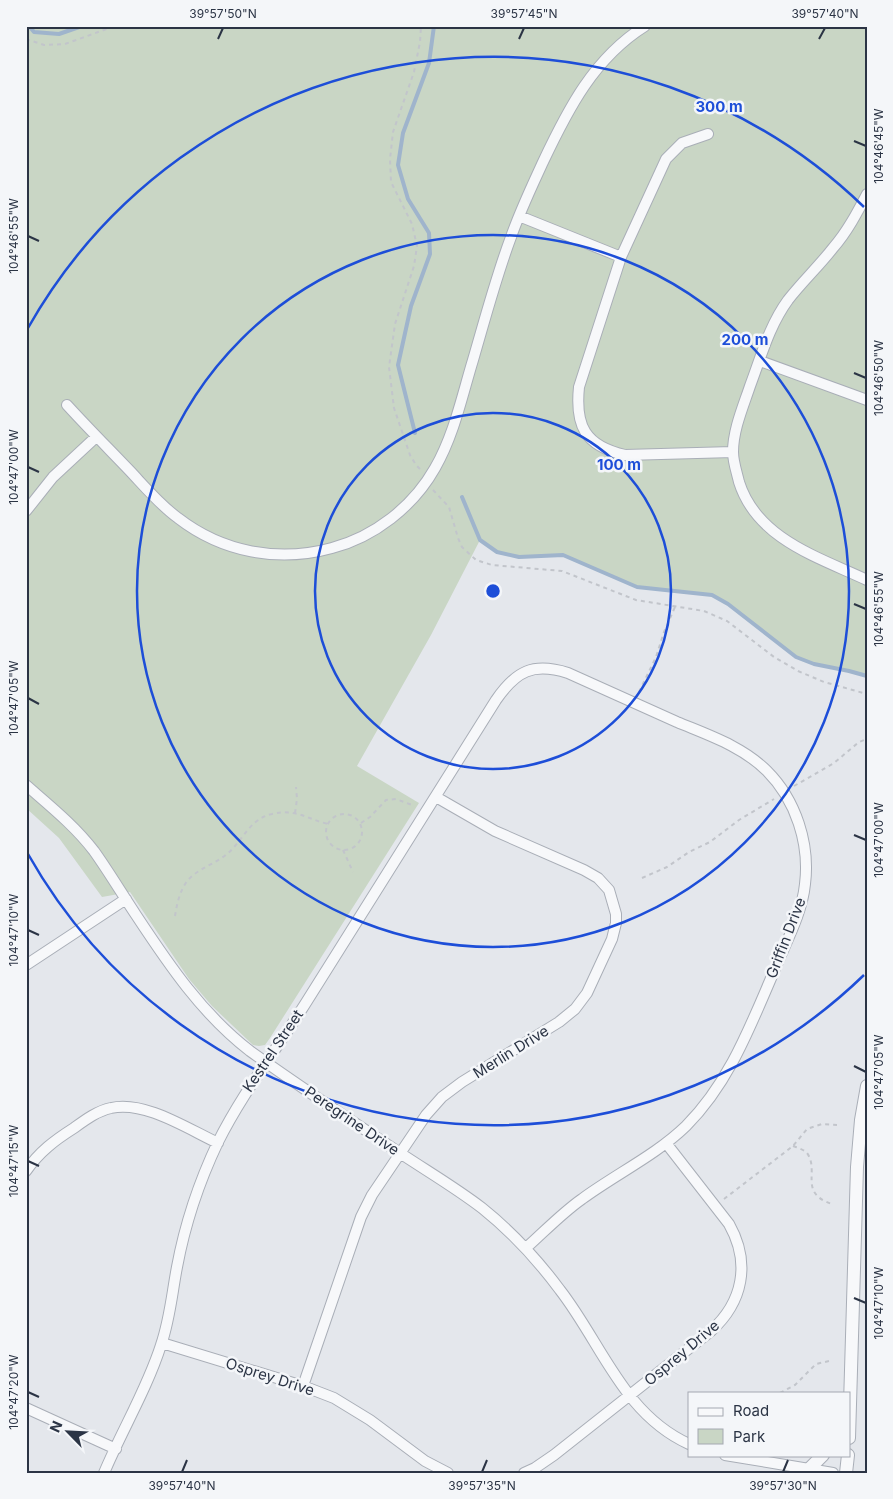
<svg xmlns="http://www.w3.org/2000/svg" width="893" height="1499" font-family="Inter,sans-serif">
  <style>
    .green { fill: #c9d6c5 }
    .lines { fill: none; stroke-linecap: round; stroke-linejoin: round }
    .stream { stroke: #9fb4cc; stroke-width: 4 }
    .minor-casing { stroke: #a9aeb7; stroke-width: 12 }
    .tertiary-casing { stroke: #a9aeb7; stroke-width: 14 }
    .path { stroke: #c2c5cb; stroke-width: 2; stroke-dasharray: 4 4; stroke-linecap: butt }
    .minor { stroke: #f7f8fa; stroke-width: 10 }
    .tertiary { stroke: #f7f8fa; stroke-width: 12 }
    .ticks { fill: none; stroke: #2b3445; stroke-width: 2 }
    .ring { fill: none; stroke: #1d4ed8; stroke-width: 2.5 }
    .labels { text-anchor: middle; stroke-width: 5; stroke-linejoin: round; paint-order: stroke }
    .street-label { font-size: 15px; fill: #2b3445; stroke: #f4f6f9 }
    .centre { fill: #1d4ed8; stroke: #f4f6f9; stroke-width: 2.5 }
    .ring-label { font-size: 15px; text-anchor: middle; font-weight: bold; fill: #1d4ed8; stroke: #f4f6f9; stroke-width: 5; stroke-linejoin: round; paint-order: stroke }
    .neatline { fill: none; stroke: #2b3445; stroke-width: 2 }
    .ticks-label { font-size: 12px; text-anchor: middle; fill: #2b3445 }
  </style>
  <rect width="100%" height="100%" fill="#e4e7ec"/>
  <path class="green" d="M26,26h841v650l-18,-5 -35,-7 -18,-7 -68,-53 -16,-9 -75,-8 -74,-32 -44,2 -22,-5 -17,-12 -49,95 -74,131 62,37 -149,235 -5,7 -6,1 -6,-1 -41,-39 -23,-27 -59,-87 -28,5 -43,-59 -33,-30z"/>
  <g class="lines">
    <path class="stream" d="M29,26l5,6 25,2 23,-8
      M415,433l-17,-68 13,-59 19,-52 -1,-21 -21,-34 -10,-34 5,-32 26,-70 5,-37
      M462,497l18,43 17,12 22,5 44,-2 74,32 75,8 16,9 68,53 18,7 35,7 18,5"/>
    <defs>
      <path id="minor" d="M708,134l-26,9 -16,16 -45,98 -42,130c-4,39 6,59 46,68l108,-3
        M867,194c-10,19 -20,38 -34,54 -14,18 -31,34 -45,52 -19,26 -27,57 -38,86 -7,21 -17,44 -17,66 0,10 4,21 6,30 18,57 79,75 128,98
        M519,216l102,41
        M760,361l107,39
        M67,405c21,23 42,44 63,66 15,16 30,34 48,47 44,34 100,45 154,30 42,-11 81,-41 103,-80 19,-33 27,-72 38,-108 12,-41 23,-83 38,-123 9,-26 21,-51 32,-75 25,-53 51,-104 102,-136
        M26,511l27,-34 43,-40
        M26,785c24,21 49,41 68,66 15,21 28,43 42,64 33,50 66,99 114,136 49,35 100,69 150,102 27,18 56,35 82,55 30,24 55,51 78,82 42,54 63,124 129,154
        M26,965l100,-66
        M26,1171c13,-19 29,-31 48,-43 11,-8 23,-17 37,-20 33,-8 77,21 107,35
        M162,1343l141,43 31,12 36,22 55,41 23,12
        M303,1386l58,-169 11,-22 54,-80 16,-18 20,-15 97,-60 16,-13 12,-16 25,-54 4,-16v-9l-7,-24 -11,-12 -14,-8 -89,-39 -59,-34
        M26,1408l90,41
        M725,1455l108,18
        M104,1473c18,-43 43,-84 57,-128 9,-26 11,-52 16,-78 8,-43 22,-85 41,-125 25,-50 59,-93 89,-141 63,-100 126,-201 189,-301 20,-29 37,-38 72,-27 36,16 73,33 109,49 31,13 65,24 90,49 29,29 43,73 38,113 -3,30 -19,58 -30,85 -24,55 -45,113 -89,157 -30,29 -70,48 -104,73 -20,14 -37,32 -56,49
        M524,1473l11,-5 19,-13 157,-124c32,-29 40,-68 18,-107l-63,-81"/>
      <path id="tertiary" d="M849,1438l8,-271 4,-47 6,-34
        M808,1470l15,-15
        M846,1473l2,-18"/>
    </defs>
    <use href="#minor" class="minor-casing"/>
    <use href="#tertiary" class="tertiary-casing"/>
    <path class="path" d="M26,39l18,6 21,-1 50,-18
      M420,469l-4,-4 -6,-10 -16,-47 -5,-41 6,-43 19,-58 3,-20 -5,-22 -21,-42 -1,-23 3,-27 21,-60 6,-30 1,-16
      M433,490l16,17 9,31 4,9 14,13 16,5 70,6 74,29 68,11 23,10 47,36 24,14 26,11 43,12
      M639,692l17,-35 8,-25 11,-25
      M794,786l40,-23 25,-21 8,-3
      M295,813l2,-14 -1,-12
      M326 832a18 18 0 1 1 36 0a18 18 0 1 1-36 0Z
      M361,823l9,-6 16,-17 10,-1 16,6
      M343,850l10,22
      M642,878l25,-11 22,-15 21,-10 29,-22 35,-21
      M175,916c2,-13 5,-26 13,-36 11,-12 27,-16 39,-26 16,-13 22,-35 45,-40 23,-6 35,5 56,10
      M793,1146c5,2 10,3 14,7 13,18 -9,40 25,51
      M724,1199l69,-53 14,-17 15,-5 15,1
      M780,1393l15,-8 21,-21 13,-3"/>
    <use href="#minor" class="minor"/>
    <use href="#tertiary" class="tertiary"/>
  </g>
  <path class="ticks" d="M218,39l5,-11M519,39l5,-11M819,39l6,-11M854,141l12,5M28,236l11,5M854,373l12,5M28,467l11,5M854,604l12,5M28,698l11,6M854,835l12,5M28,930l11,5M854,1066l12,6M28,1161l11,5M854,1298l12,5M28,1392l11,5M182,1472l5,-12M482,1472l5,-12M783,1472l5,-12"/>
  <g class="ring">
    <circle cx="493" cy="591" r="178"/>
    <circle cx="493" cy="591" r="356"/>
    <path d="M864 975A534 534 0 0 1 28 854M28 328A534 534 0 0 1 864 207"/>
  </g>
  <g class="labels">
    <g class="street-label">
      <text transform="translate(786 938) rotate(-69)" y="5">Griffin Drive</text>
      <text transform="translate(273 1051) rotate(-56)" y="5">Kestrel Street</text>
      <text transform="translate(511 1052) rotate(-32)" y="5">Merlin Drive</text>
      <text transform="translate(352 1121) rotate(34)" y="5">Peregrine Drive</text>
      <text transform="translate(682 1353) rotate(-40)" y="5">Osprey Drive</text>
      <text transform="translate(270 1377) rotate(18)" y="5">Osprey Drive</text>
    </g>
  </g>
  <circle cx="493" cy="591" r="8" class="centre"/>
  <g class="ring-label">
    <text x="719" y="112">300 m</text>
    <text x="745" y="345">200 m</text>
    <text x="619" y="470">100 m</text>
  </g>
  <rect width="893" height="1499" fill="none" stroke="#f4f6f9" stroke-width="55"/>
  <rect x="688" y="1392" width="162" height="65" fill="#f4f6f9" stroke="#a4a8b1"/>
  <rect x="698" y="1408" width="25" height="8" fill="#f7f8fa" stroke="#a4a8b1"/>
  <text x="733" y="1416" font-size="15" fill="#2b3445">Road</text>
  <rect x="698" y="1429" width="25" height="15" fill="#c9d6c5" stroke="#a4a8b1"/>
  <text x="733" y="1442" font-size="15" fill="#2b3445">Park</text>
  <g transform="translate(68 1432) rotate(294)" stroke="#f4f6f9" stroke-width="4" paint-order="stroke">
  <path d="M0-4L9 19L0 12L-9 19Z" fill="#2b3445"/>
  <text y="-8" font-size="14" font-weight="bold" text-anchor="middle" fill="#2b3445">N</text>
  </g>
  <rect x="28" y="28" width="838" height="1444" class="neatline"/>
  <g class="ticks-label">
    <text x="223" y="18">39°57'50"N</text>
    <text x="524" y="18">39°57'45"N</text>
    <text x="825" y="18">39°57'40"N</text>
    <text transform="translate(879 146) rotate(-90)" y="4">104°46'45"W</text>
    <text transform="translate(14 236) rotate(-90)" y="4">104°46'55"W</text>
    <text transform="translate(879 378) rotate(-90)" y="4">104°46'50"W</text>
    <text transform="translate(14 467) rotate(-90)" y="4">104°47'00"W</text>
    <text transform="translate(879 609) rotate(-90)" y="4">104°46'55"W</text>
    <text transform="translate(14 698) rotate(-90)" y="4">104°47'05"W</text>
    <text transform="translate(879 840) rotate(-90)" y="4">104°47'00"W</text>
    <text transform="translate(14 930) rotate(-90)" y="4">104°47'10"W</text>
    <text transform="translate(879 1072) rotate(-90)" y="4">104°47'05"W</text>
    <text transform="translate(14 1161) rotate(-90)" y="4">104°47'15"W</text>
    <text transform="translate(879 1303) rotate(-90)" y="4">104°47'10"W</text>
    <text transform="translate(14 1392) rotate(-90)" y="4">104°47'20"W</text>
    <text x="182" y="1490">39°57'40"N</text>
    <text x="482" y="1490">39°57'35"N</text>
    <text x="783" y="1490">39°57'30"N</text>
  </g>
</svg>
